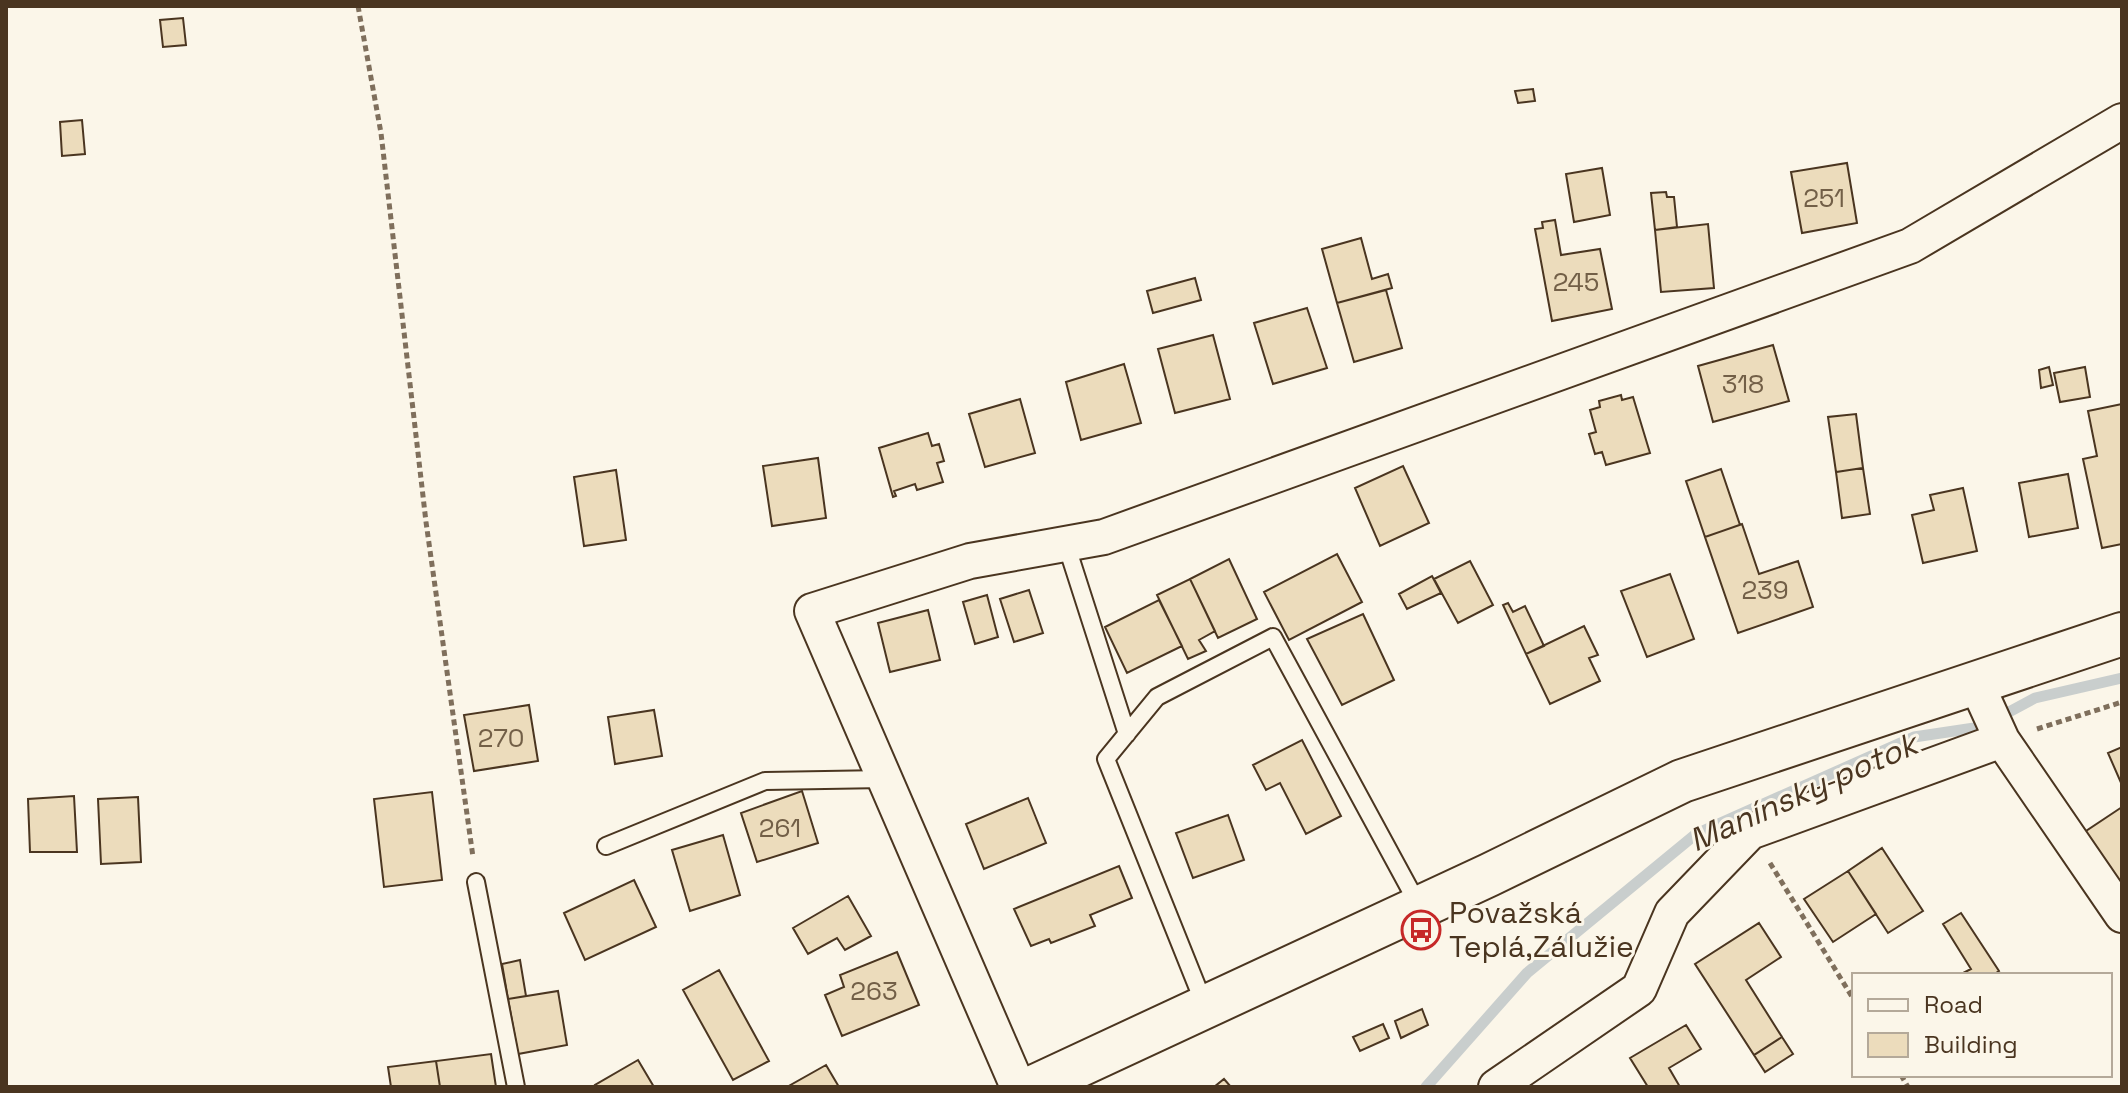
<svg xmlns="http://www.w3.org/2000/svg" width="2128" height="1093" font-family="'Space Grotesk',sans-serif">
  <style>
    .lines { fill: none; stroke-linecap: round; stroke-linejoin: round }
    .stream { stroke: #c9cecd; stroke-width: 11 }
    .building { fill: #ecdcbc; stroke: #4a3520; stroke-width: 2 }
    .service-casing { stroke: #4a3520; stroke-width: 20 }
    .minor-casing { stroke: #4a3520; stroke-width: 38 }
    .tertiary-casing { stroke: #4a3520; stroke-width: 46 }
    .path { stroke: #7f6f5c; stroke-width: 5; stroke-dasharray: 6 4; stroke-linecap: butt }
    .service { stroke: #fbf6e9; stroke-width: 16 }
    .minor { stroke: #fbf6e9; stroke-width: 34 }
    .tertiary { stroke: #fbf6e9; stroke-width: 42 }
    .labels { text-anchor: middle; stroke-width: 6; stroke-linejoin: round; paint-order: stroke }
    .number-label { font-size: 26px; fill: #725f47 }
    .poi-label { font-size: 30px; fill: #4a3520; stroke: #fbf6e9; text-anchor: start }
    .water-label { font-size: 32px; font-style: italic; fill: #4a3520; stroke: #fbf6e9 }
  </style>
  <rect width="100%" height="100%" fill="#fbf6e9"/>
  <g class="lines">
    <path class="stream" d="M1426,1087l101,-114 169,-139 218,-97 67,-10 54,-29 87,-20"/>
  </g>
  <path class="building" d="M183,18l3,27 -23,2 -3,-27z
    M1533,89l2,12 -17,2 -3,-12z
    M82,120l3,34 -23,2 -2,-34z
    M1847,163l10,60 -55,10 -11,-61z
    M1602,168l8,47 -36,7 -8,-48z
    M1666,192l1,5h7l3,30 -22,3 -4,-37z
    M1555,220l6,35 39,-6 12,60 -60,12 -17,-92 8,-1 -1,-6z
    M1708,224l6,64 -53,4 -6,-62z
    M1361,238l11,41 16,-5 4,14 -55,15 -15,-54z
    M1195,278l6,22 -48,13 -6,-22z
    M1386,290l16,58 -48,14 -17,-59z
    M1307,308l20,60 -54,16 -19,-61z
    M1213,335l17,64 -55,14 -17,-64z
    M1773,345l16,56 -76,21 -15,-56z
    M1124,364l17,59 -60,17 -15,-58z
    M2049,367l4,18 -12,3 -2,-18z
    M2085,367l5,30 -30,5 -6,-29z
    M1621,395l1,5 11,-3 17,56 -44,12 -4,-13 -7,2 -6,-20 7,-2 -6,-22 10,-3 -1,-6z
    M1020,399l15,54 -50,14 -16,-53z
    M2122,404v140l-20,4 -19,-89 14,-3 -9,-45z
    M1856,414l7,54 -27,4 -8,-55z
    M928,433l4,13 7,-2 5,17 -7,2 6,19 -26,8 -2,-6 -21,7 2,5 -3,1 -14,-49z
    M818,458l8,60 -54,8 -9,-60z
    M1403,466l26,57 -49,23 -25,-58z
    M1863,468l7,46 -28,4 -6,-46z
    M1721,469l19,56 -35,12 -19,-56z
    M616,470l10,70 -42,6 -10,-69z
    M2068,474l10,54 -49,9 -10,-54z
    M1963,488l14,63 -54,12 -11,-48 22,-5 -4,-15z
    M1742,524l17,50 39,-13 15,46 -75,26 -33,-96z
    M1337,554l25,48 -73,38 -25,-48z
    M1229,559l28,60 -39,19 -28,-59z
    M1470,561l23,44 -35,18 -24,-44z
    M1670,574l24,65 -47,18 -26,-66z
    M1432,576l9,17 -34,16 -8,-15z
    M1190,579l25,52 -16,9 7,11 -18,8 -31,-64z
    M1029,590l14,43 -29,9 -14,-43z
    M987,595l11,42 -23,7 -12,-42z
    M1159,600l23,46 -55,27 -22,-46z
    M1508,603l5,9 12,-6 19,40 -18,8 -23,-49z
    M928,610l12,50 -50,12 -12,-49z
    M1363,614l31,66 -52,25 -35,-66z
    M1584,626l14,29 -9,3 11,23 -50,23 -24,-50z
    M529,705l9,56 -64,10 -10,-56z
    M654,710l8,46 -47,8 -7,-47z
    M1302,740l39,76 -35,18 -26,-51 -14,7 -13,-25z
    M2122,747v38l-14,-32z
    M802,791l16,52 -61,19 -16,-49z
    M432,792l10,88 -58,7 -10,-88z
    M74,796l3,56h-47l-2,-53z
    M138,797l3,65 -40,2 -3,-65z
    M1028,798l18,45 -62,26 -18,-45z
    M2122,807v80l-45,-50z
    M1228,815l16,45 -51,18 -17,-45z
    M723,835l17,60 -50,16 -18,-61z
    M1882,848l41,63 -35,22 -40,-62z
    M1119,866l13,32 -42,17 5,11 -44,17 -2,-4 -18,7 -17,-37z
    M1848,871l28,43 -43,28 -29,-43z
    M634,880l22,47 -71,33 -21,-47z
    M848,896l23,40 -26,14 -8,-12 -29,16 -15,-26z
    M1961,913l38,58 -6,4 -30,-2 8,-4 -28,-45z
    M1759,923l22,34 -35,23 36,57 -28,18 -59,-91z
    M897,952l22,53 -77,31 -17,-41 19,-8 -4,-12z
    M520,960l6,36 -18,3 -6,-35z
    M719,970l50,91 -36,19 -50,-90z
    M558,991l9,54 -49,9 -10,-55z
    M1422,1009l6,16 -27,13 -6,-17z
    M1383,1024l6,14 -29,13 -7,-14z
    M1686,1025l15,24 -32,19 11,19h-32l-18,-29z
    M1782,1037l11,17 -28,18 -11,-17z
    M491,1054l5,33h-56l-4,-26z
    M638,1060l16,27h-58l-1,-2z
    M436,1061l4,26h-49l-3,-20z
    M826,1065l13,22h-52z
    M1224,1079l7,8h-17z"/>
  <g class="lines">
    <defs>
      <path id="service" d="M1066,544l61,190
        M606,846l159,-65 120,-2
        M476,882l40,205
        M1205,1006l-99,-247 51,-62 116,-60 146,269"/>
      <path id="minor" d="M1976,683l26,57 120,175
        M1018,1087l-206,-476 158,-50 134,-24 806,-291 212,-125
        M1496,1087l143,-98 33,-76 78,-81 252,-92"/>
      <path id="tertiary" d="M1033,1087l456,-212 193,-94 440,-147"/>
    </defs>
    <use href="#service" class="service-casing"/>
    <use href="#minor" class="minor-casing"/>
    <use href="#tertiary" class="tertiary-casing"/>
    <path class="path" d="M358,6l23,127 45,389 47,335
      M2037,729l85,-27
      M1770,863l84,137
      M1901,1075l7,12"/>
    <use href="#service" class="service"/>
    <use href="#minor" class="minor"/>
    <use href="#tertiary" class="tertiary"/>
  </g>
  <defs>
    <symbol id="bus-ring" viewBox="-11 -11 22 22"><circle r="9.5" fill="#fbf6e9" stroke="#c62828" stroke-width="1.5"/><path d="M-5-6H5V4H4V6H2V4H-2V6H-4V4H-5ZM-3.5-4V0h7V-4ZM-3.5 1.2v1.5H-2V1.2ZM2 1.2v1.5H3.5V1.2Z" fill="#c62828"/></symbol>
  </defs>
  <g fill-rule="evenodd">
    <use href="#bus-ring" x="1399" y="908" width="44" height="44"/>
  </g>
  <g class="labels">
    <g class="number-label">
      <text x="1824" y="207">251</text>
      <text x="1576" y="291">245</text>
      <text x="1743" y="393">318</text>
      <text x="1765" y="599">239</text>
      <text x="501" y="747">270</text>
      <text x="780" y="837">261</text>
      <text x="874" y="1000">263</text>
    </g>
    <g class="poi-label">
      <text x="1449" y="923">Považská<tspan x="1449" dy="34">Teplá,Zálužie</tspan></text>
    </g>
    <g class="water-label">
      <text transform="translate(1803 792) rotate(-24)" y="11">Manínsky potok</text>
    </g>
  </g>
  <rect width="2128" height="1093" fill="none" stroke="#4a3520" stroke-width="16"/>
  <rect x="1852" y="973" width="260" height="104" fill="#fbf6e9" stroke="#b4a999" stroke-width="2"/>
  <rect x="1868" y="999" width="40" height="12" fill="#fbf6e9" stroke="#b4a999" stroke-width="2"/>
  <text x="1924" y="1013" font-size="24" fill="#4a3520">Road</text>
  <rect x="1868" y="1033" width="40" height="24" fill="#ecdcbc" stroke="#b4a999" stroke-width="2"/>
  <text x="1924" y="1053" font-size="24" fill="#4a3520">Building</text>
</svg>
